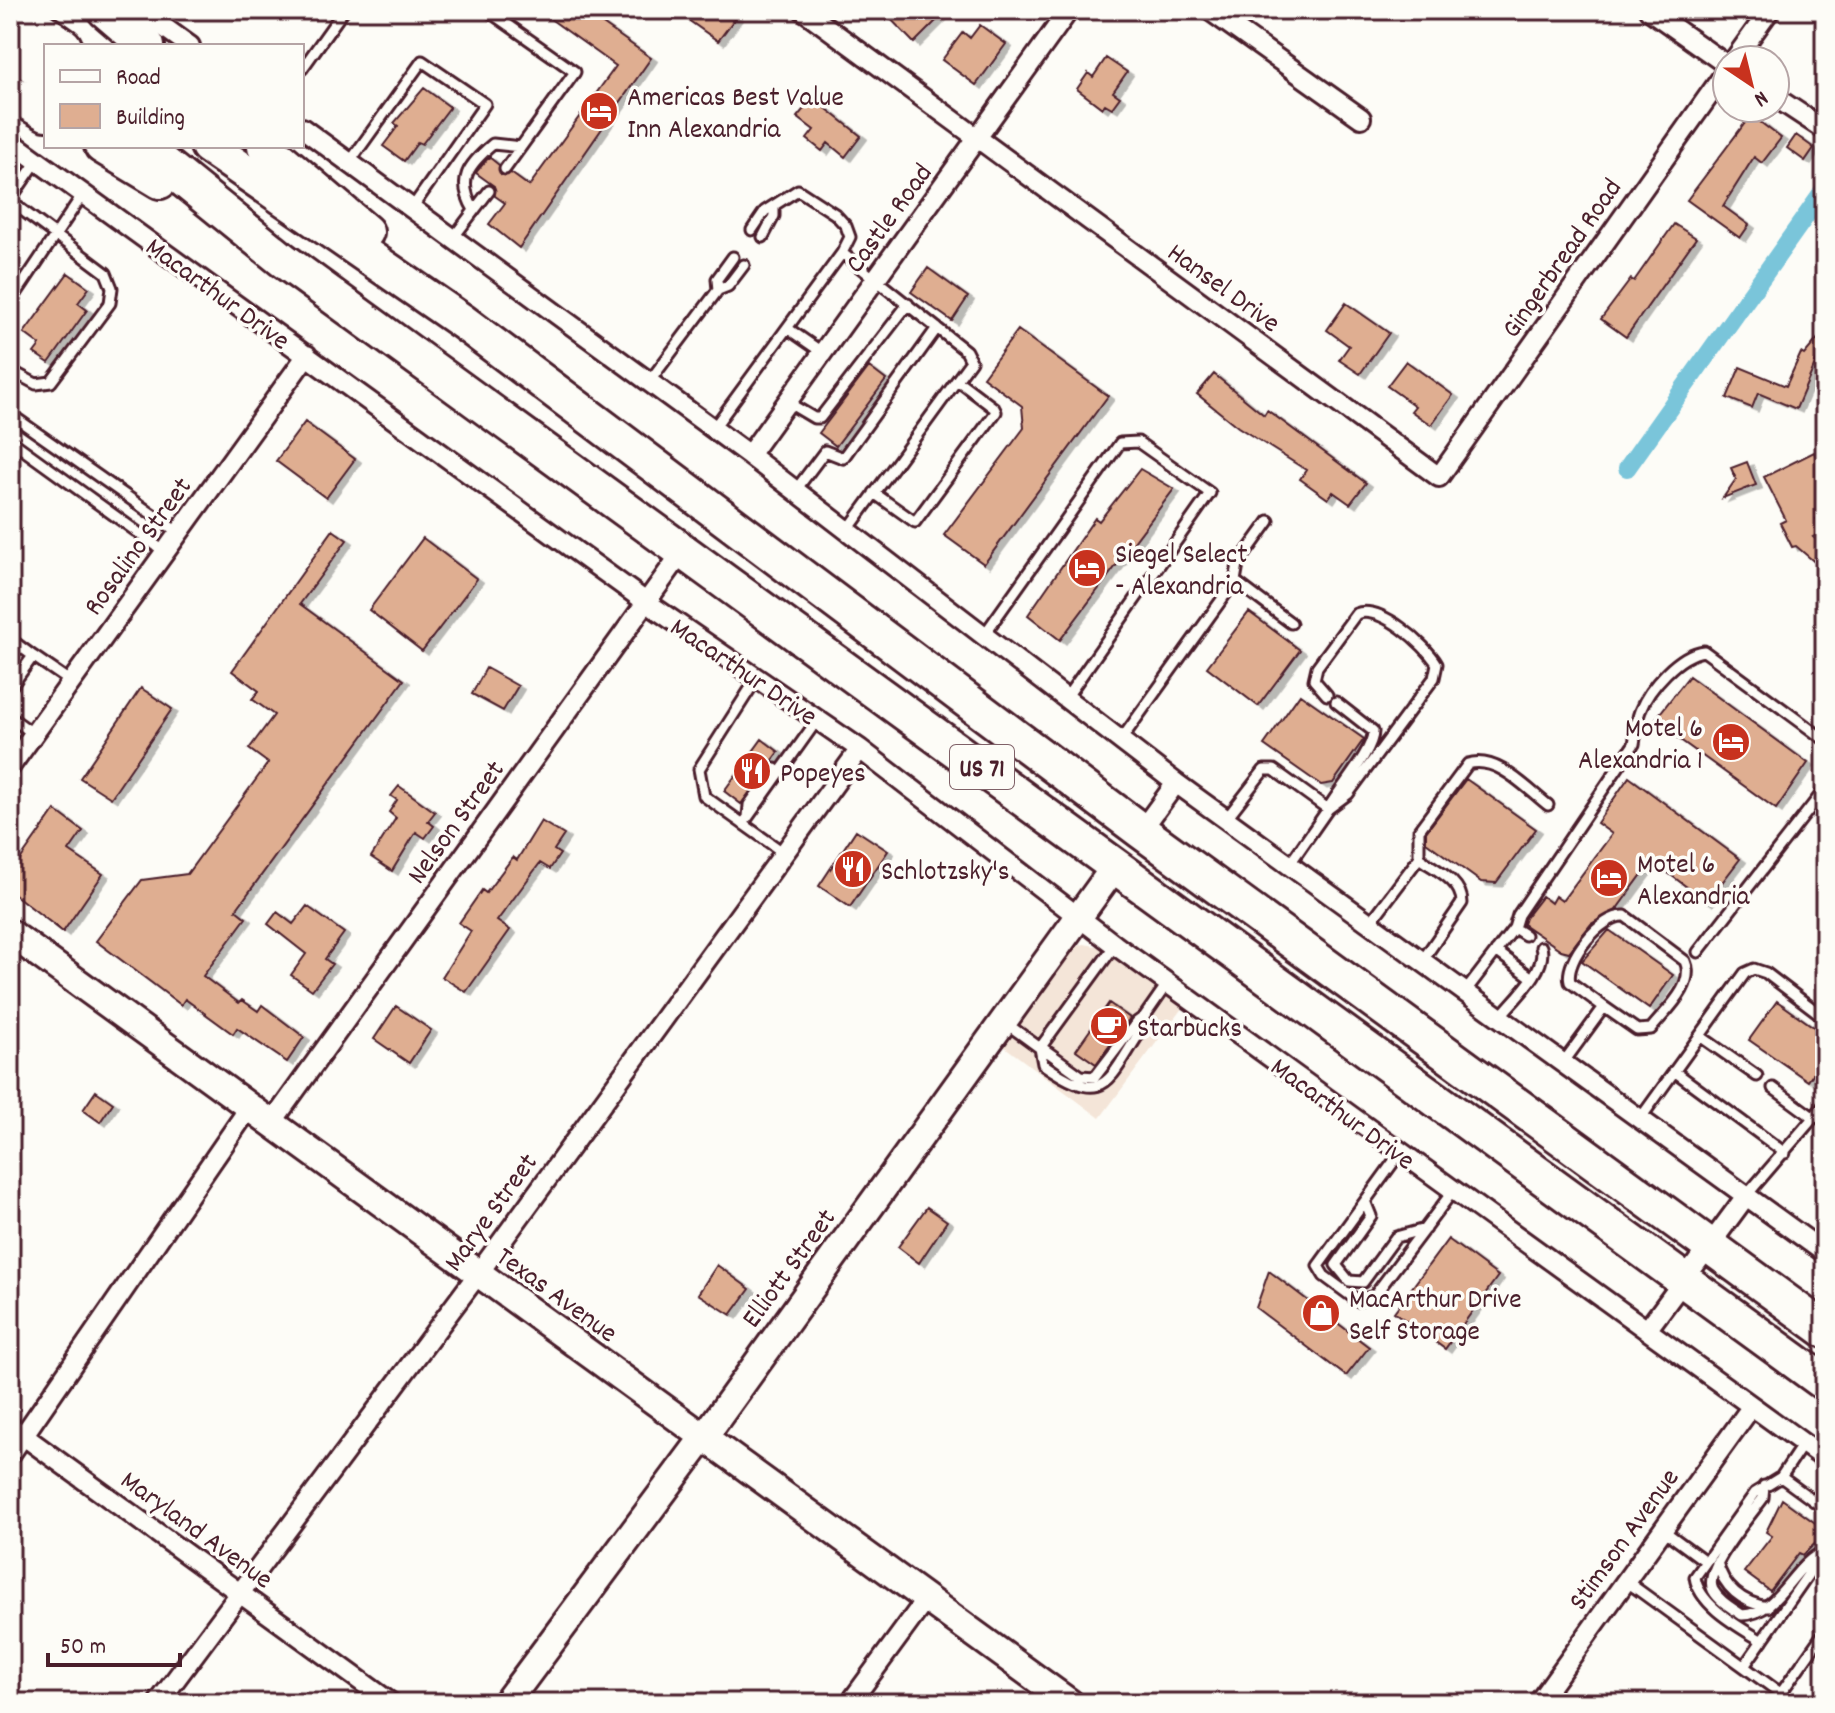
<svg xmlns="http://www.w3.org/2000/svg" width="1835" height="1713" font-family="Dekko,sans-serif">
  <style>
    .built { fill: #f4e5d8 }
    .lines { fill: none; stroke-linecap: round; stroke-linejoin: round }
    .canal { stroke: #7ac5da; stroke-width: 18 }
    .building { fill: #dfae91; stroke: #4a1f2b; stroke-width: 2; filter: url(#shadow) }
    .lane-casing { stroke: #4a1f2b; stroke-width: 15 }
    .street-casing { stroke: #4a1f2b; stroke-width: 24 }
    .secondary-casing { stroke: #4a1f2b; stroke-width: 32 }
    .highway-casing { stroke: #4a1f2b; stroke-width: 40 }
    .lane { stroke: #fdfcf7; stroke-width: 9 }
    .street { stroke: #fdfcf7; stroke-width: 18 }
    .secondary { stroke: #fdfcf7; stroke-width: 26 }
    .highway { stroke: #fdfcf7; stroke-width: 34 }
    .labels { text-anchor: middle; stroke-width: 7; stroke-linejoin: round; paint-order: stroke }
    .shield { fill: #fdfcf7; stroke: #806168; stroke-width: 2 }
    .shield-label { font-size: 26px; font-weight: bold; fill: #4a1f2b }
    .poi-label { font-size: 28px; fill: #4a1f2b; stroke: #fdfcf7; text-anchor: start }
    .street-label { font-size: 28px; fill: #4a1f2b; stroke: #fdfcf7 }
  </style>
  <defs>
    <filter id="shadow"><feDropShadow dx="6" dy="3.5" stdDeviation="0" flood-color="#0004"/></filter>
  </defs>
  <rect width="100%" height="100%" fill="#fdfcf7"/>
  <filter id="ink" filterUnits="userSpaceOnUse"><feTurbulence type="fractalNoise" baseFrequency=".0125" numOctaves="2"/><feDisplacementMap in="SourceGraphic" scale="16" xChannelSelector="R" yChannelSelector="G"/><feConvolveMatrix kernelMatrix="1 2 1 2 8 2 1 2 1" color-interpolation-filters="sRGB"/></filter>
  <g filter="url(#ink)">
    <path class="built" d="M1084,944l17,3 82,60 -83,111 -99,-74 69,-94z"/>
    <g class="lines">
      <path class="canal" d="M1627,468l198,-279"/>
    </g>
    <path class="building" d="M538,10h45l68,48 -132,190 -30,-24 16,-21 -10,-7 -1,-10 -18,-13 2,-3 11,-13 10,8 2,10 10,-2 18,13 87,-120z
      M674,10h52l10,7 -18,24z
      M882,10h65l-33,33z
      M980,25l26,19 -30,41 -34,-25 21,-28 7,6z
      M1106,58l21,14 -14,20 7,5 -8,11 -7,-4 -3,4 -25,-19 11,-16 5,4z
      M424,88l26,19 -28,37 -4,-2 -14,19 -21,-15 15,-20 -4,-3z
      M813,98l48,38 -16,21 -17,-14 -6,8 -15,-12 7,-9 -17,-13z
      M1751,115l30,23 -19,25 -8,-6 -31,49 26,19 -9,13 -53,-38z
      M1796,135l18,13 -9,13 -18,-13z
      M1674,224l22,14 -70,99 -25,-18 30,-40 3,2z
      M928,268l40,29 -16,24 -41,-29z
      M68,273l21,15 -11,15 9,7 -38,53 -15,-10 6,-8 -16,-12z
      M1346,303l43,30 -29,41 -21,-14 10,-14 -22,-16z
      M1018,330l90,66 -124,168 -40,-29 80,-107 -2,-22 -39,-29z
      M1825,330v11l-29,68 -38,-16 -6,15 -25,-10 13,-31 46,19 15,-33 3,2z
      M1406,361l47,34 -22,30 -20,-14 4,-5 -28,-20z
      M869,367l17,13 -50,66 -17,-13z
      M1214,374l50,41 3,-5 99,73 -16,21 -17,-12 -5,7 -28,-20 6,-9 -68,-43 -41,-33z
      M305,422l50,37 -29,39 -50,-37z
      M1814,452l11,23v39l-9,5 7,13 -10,5 12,10v24l-29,-25 -4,1 -12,-24 6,-3 -22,-43z
      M1747,462l9,23 -33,13 13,-19 -5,-11z
      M1140,469l34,20 -114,151 -32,-25 67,-97 4,3z
      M333,530l14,10 -47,64 104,76 -168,230 10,8 -43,58 36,27 3,-3 16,11 4,-6 42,32 -17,25 -50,-34 -4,6 -48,-35 -4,6 -85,-64 46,-61 45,-6 81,-111 -19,-14 25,-34 -22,-16 7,-8 -27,-20z
      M423,538l54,41 -55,72 -53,-41z
      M1249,612l51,38 -42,56 -51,-39z
      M486,668l32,18 -15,25 -31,-17z
      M1689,676l119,87 -32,46 -122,-88z
      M141,688l31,21 -61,89 -31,-20z
      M1300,694l64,45 -31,44 -12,2 -57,-40z
      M762,739l17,13 -38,52 -17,-13z
      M1629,777l111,82 -33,43 -55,-41 -36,49 -25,14 -22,28 -8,-2 -38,-26 2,-6 17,-22 9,7 4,-7 7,5 50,-67 -15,-11z
      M1466,779l70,50 -40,54 -15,-1 -55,-40v-10z
      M399,786l36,26 -7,9 6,5 -9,12 -9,-6 -24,39 -21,-14 25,-39 -7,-6 8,-12 -6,-4z
      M55,810l28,21 -14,20 34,23 -40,58 -53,-41v-17z
      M541,821l23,14 -10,15 6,4 -10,15 -10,-6 -43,58 13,9 -44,62 -24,-15 29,-46 -12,-8 23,-33 4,3 27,-36 4,3z
      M856,830l32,21 -38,56 -31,-21z
      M307,906l37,27 -19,26 7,5 -20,26 -21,-15 15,-21 -38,-30 9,-12 16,12z
      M1609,930l64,45 -24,34 -67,-48z
      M1777,1001l48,34v22l-17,24 -59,-41z
      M1109,1003l21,15 -34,46 -20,-14z
      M396,1006l35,24 -22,33 -35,-24z
      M96,1091l17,12 -13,19 -17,-12z
      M927,1207l20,14 -28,42 -21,-16z
      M1448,1239l50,37 -53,73 -51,-37z
      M717,1265l33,24 -19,26 -33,-21z
      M1269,1271l100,76 -23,29 -90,-68z
      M1782,1499l43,31v4l-22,21 -4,-2 -29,38 -26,-19 28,-36 -6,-4z"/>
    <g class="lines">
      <defs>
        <path id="lane" d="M487,10l88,62 -70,97
          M302,69l42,-59
          M349,163l73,-102 63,43 -73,104
          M10,200l27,-39
          M10,201l96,72 6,15 -2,15 -59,79 -15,2 -26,-14
          M474,210c-18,-30 -6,-45 19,-66l28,3
          M752,230l13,-19 33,-21 37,24 11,12 4,11 -8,16
          M763,237l11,-21v-8
          M453,238l36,-47
          M718,290l10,-4 16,-21
          M10,303l73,-109
          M787,328l36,25
          M649,382l69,-92 -1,-11 16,-22
          M787,402l27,16h6l88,-114
          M10,414l169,119
          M713,429l129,-176 124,98 5,10 -14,19
          M10,440l155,112
          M795,491l30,-40 18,7 94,-130
          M847,531l102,-140 8,-11 37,28 2,4 -81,110 -41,-29
          M1235,581l56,42
          M984,635l136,-192 18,-1 72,51 -144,205
          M10,639l23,17
          M757,678l-58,91 5,27 80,57
          M10,688l23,-32 38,26
          M10,717l24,17
          M1121,740l114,-159 3,-17 31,-43
          M748,817l1,-12 26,-36
          M1226,819l38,-49h10l54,39c11,-20 46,-59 45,-78l-37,-29
          M743,824l75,-105
          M1419,858v-28l49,-66c29,-9 58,24 80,41
          M1289,865l39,-56 20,-15 86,-116 3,-14c-12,-20 -57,-60 -81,-50l-39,53 -3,13 13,15
          M1370,923l49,-65c17,12 43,23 43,45l-40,58
          M1514,928l4,-13 116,-171c2,-10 2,-23 6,-33 9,-23 39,-57 64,-60l121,89
          M1496,951l35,26
          M1698,952l127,-163
          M1465,992l49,-64 11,7
          M1500,1017c13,-17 48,-47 41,-70
          M1007,1024l33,24 75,-103
          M1700,1036l57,40
          M1041,1047l40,29 14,1 42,-55 7,-5
          M1040,1048l3,16c65,45 64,17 101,-38v-9l23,-33
          M1563,1063l41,-56 -34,-25c-6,-22 32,-68 55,-66l60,45c11,24 -19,49 -34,68l-14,1 -33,-23
          M1674,1071l111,82
          M1773,1088l41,30
          M1640,1119l105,-146 9,-4 12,4 59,45
          M1400,1153l-82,113 6,10 34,25 16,-5 79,-105
          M1746,1196l79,-92
          M1365,1201l6,15 -35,49 13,16 14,1 33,-45 29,-8
          M1781,1477l44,32
          M1764,1486l-1,12c-12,17 -61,72 -50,92 6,11 19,18 29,25 39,-2 49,-50 83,-64
          M1663,1530l42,31
          M1717,1562c6,25 25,41 51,45
          M1626,1581l168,122
          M1762,1641c-22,-14 -63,-35 -67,-64l60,-84 26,-16 22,-33
          M1745,1665l78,-112
          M1781,1693l44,-62
          M1819,1703l6,-9"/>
        <path id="street" d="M140,10l50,36
          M803,10l636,467 288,-407
          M1209,10l152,108
          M1649,10l78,55
          M1734,60l36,-50
          M1775,97l50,33
          M302,128l447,327 427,328 649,470
          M10,141l636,461 214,147 255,196 710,514
          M749,455l320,-445
          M10,767l297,-412
          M1141,831l35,-48
          M271,1124l412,-573
          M1647,1330l99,-134
          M10,1426l381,277
          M10,1455l239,-347
          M158,1703l320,-429 382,-525
          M850,1703l77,-105
          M1538,1703l214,-297"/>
        <path id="secondary" d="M10,933l1060,770
          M506,1703l198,-266 412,-572"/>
        <path id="highway" d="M13,10l51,36
          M105,10l42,36
          M10,49l36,26
          M10,92l36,21
          M102,146l58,35
          M142,146l141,114 1542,1123
          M208,146l255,176 678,509 684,499
          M265,146l101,86"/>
      </defs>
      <use href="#lane" class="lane-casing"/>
      <use href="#street" class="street-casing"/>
      <use href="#secondary" class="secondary-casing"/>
      <use href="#highway" class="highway-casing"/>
      <use href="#lane" class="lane"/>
      <use href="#street" class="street"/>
      <use href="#secondary" class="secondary"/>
      <use href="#highway" class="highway"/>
    </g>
  </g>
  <defs>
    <symbol id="hotel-disc" viewBox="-11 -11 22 22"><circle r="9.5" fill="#c8321e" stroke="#fdfcf7"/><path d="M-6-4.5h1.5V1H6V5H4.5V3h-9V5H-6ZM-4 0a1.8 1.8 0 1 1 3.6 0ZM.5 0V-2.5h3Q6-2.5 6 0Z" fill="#fff"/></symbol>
    <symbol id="restaurant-disc" viewBox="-11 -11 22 22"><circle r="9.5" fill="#c8321e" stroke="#fdfcf7"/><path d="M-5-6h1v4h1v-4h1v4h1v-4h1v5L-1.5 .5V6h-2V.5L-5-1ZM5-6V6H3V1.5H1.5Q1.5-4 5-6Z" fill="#fff"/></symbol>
    <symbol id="cafe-disc" viewBox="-11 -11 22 22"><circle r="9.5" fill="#c8321e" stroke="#fdfcf7"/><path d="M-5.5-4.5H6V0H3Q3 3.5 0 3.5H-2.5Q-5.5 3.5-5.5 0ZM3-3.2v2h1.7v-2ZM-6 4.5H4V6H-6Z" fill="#fff"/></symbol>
    <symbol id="shop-disc" viewBox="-11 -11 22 22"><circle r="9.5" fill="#c8321e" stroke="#fdfcf7"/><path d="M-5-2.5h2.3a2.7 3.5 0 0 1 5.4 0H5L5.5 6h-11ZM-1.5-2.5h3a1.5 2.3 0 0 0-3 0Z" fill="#fff"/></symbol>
  </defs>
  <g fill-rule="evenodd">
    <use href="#hotel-disc" x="577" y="89" width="44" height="44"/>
    <use href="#hotel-disc" x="1065" y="546" width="44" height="44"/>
    <use href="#hotel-disc" x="1709" y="720" width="44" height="44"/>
    <use href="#restaurant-disc" x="730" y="749" width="44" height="44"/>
    <use href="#restaurant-disc" x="831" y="847" width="44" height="44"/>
    <use href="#hotel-disc" x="1587" y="856" width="44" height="44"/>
    <use href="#cafe-disc" x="1087" y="1004" width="44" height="44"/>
    <use href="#shop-disc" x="1299" y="1291" width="44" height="44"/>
  </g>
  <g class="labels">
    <rect class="shield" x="950" y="745" width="64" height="44" rx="6"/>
    <g class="shield-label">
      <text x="982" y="776">US 71</text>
    </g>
    <g class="poi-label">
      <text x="627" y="105">Americas Best Value<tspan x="627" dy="32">Inn Alexandria</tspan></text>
      <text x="1115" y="562">Siegel Select<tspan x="1115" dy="32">- Alexandria</tspan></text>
      <text x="1703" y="736" text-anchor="end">Motel 6<tspan x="1703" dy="32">Alexandria 1</tspan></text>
      <text x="780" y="781">Popeyes</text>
      <text x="1637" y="872">Motel 6<tspan x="1637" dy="32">Alexandria</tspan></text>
      <text x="881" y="879">Schlotzsky's</text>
      <text x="1137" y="1036">Starbucks</text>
      <text x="1349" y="1307">MacArthur Drive<tspan x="1349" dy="32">Self Storage</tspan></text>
    </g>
    <g class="street-label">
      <text transform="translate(887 217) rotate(-54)" y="10">Castle Road</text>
      <text transform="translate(1560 257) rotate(-55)" y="10">Gingerbread Road</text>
      <text transform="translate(1225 286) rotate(36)" y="10">Hansel Drive</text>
      <text transform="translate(219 292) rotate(36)" y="10">Macarthur Drive</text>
      <text transform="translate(136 545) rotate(-54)" y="10">Rosalino Street</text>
      <text transform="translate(745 670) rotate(34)" y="10">Macarthur Drive</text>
      <text transform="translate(454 821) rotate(-54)" y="10">Nelson Street</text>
      <text transform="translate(1344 1112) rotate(36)" y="10">Macarthur Drive</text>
      <text transform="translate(489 1211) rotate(-54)" y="10">Marye Street</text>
      <text transform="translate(787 1267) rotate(-54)" y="10">Elliott Street</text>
      <text transform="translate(558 1293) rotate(36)" y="10">Texas Avenue</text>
      <text transform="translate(198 1528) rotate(36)" y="10">Maryland Avenue</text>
      <text transform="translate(1622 1538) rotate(-54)" y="10">Stimson Avenue</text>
    </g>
  </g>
  <rect width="1835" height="1713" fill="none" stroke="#fdfcf7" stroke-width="40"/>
  <rect x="20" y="20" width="1795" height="1673" fill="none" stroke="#4a1f2b" stroke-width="3" filter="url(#ink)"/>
  <rect x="44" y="44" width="260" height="104" fill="#fdfcf7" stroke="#b5a4a5" stroke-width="2"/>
  <rect x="60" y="70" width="40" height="12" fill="#fdfcf7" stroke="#b5a4a5" stroke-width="2"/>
  <text x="116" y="84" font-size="24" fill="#4a1f2b">Road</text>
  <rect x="60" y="104" width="40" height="24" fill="#dfae91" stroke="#b5a4a5" stroke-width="2"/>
  <text x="116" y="124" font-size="24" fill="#4a1f2b">Building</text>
  <g transform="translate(1751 84) rotate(145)"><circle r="38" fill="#fdfcf7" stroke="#b5a4a5" stroke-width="2"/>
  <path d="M0-6L14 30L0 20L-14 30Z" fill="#c8321e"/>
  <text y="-12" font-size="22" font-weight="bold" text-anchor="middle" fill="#4a1f2b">N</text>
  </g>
  <path d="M48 1653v12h132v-12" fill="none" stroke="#4a1f2b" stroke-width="4"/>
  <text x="60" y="1653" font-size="24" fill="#4a1f2b" stroke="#fdfcf7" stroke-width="6" paint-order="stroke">50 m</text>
</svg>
